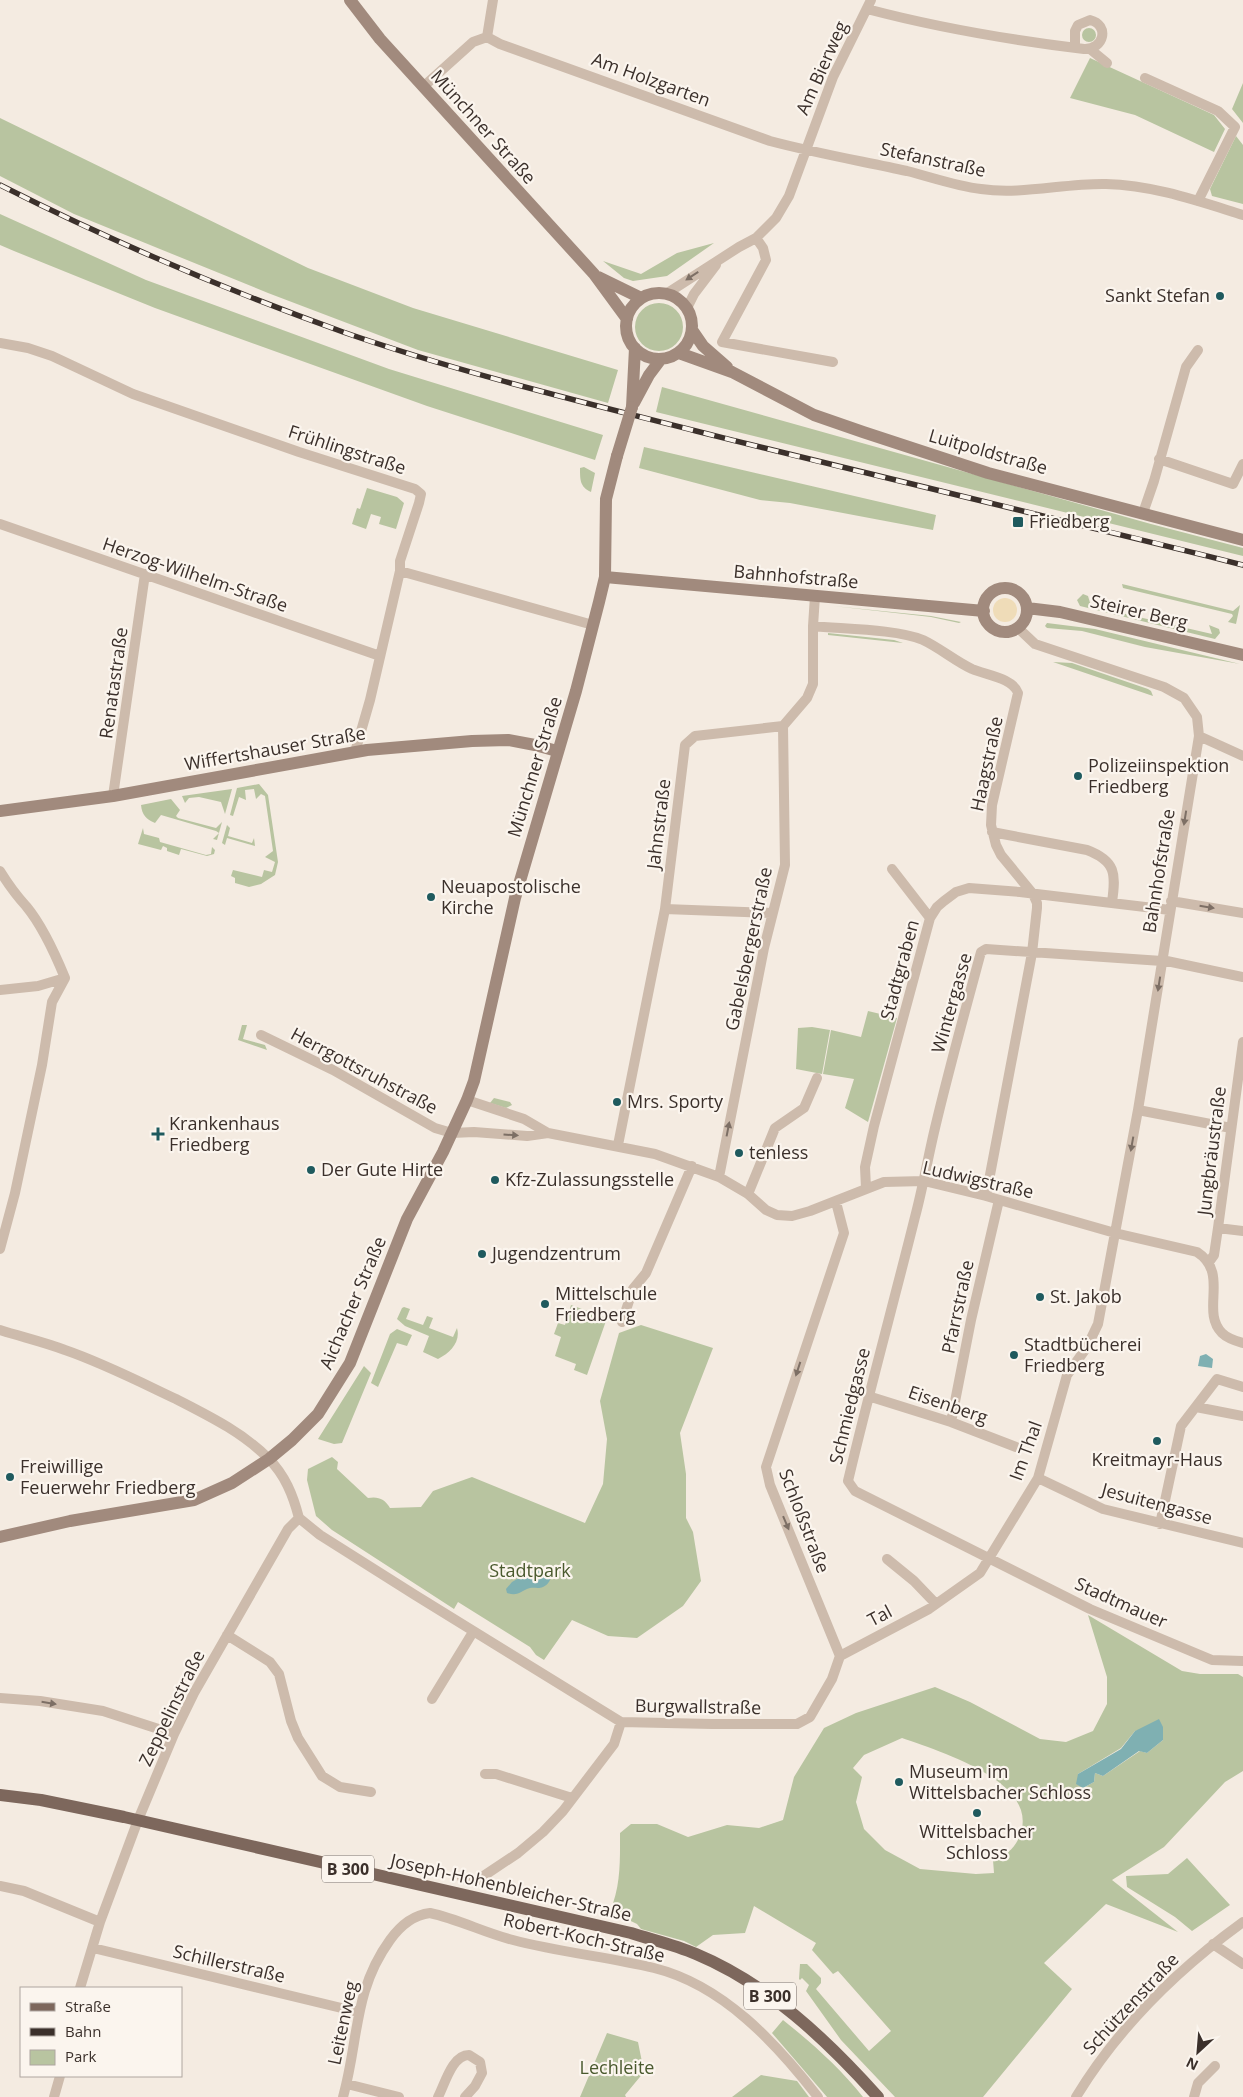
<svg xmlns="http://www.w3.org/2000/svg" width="1243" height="2097" font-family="'Open Sans',sans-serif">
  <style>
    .green { fill: #b8c4a0; fill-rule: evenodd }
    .sand { fill: #efdcb8 }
    .water { fill: #7fb0b2 }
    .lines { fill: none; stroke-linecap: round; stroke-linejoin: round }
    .street { stroke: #cdbbac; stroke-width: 10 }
    .secondary { stroke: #a18a7d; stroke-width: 12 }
    .primary { stroke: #7d675c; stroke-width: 12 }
    .rail-casing { stroke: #3b302b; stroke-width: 5.5 }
    .rail { stroke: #fbf5ee; stroke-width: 4; stroke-dasharray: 11; stroke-linecap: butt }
    .secondary-bridge { stroke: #a18a7d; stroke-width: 12 }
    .oneway { fill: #7d6f65 }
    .poi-dot { fill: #1f5a5e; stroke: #fbf5ee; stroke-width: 2 }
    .labels { text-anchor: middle; stroke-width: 4.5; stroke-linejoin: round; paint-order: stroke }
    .shield { fill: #fbf5ee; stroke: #756b66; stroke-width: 1 }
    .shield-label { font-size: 16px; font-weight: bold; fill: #3b302b }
    .street-label { font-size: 18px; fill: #3b302b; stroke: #fbf5ee }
    .poi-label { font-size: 18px; fill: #3b302b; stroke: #fbf5ee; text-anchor: start }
    .park-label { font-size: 18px; fill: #4a5a2e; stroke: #fbf5ee }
  </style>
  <rect width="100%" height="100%" fill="#f4ebe1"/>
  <path class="green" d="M1082 35a7 7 0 1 1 14 0a7 7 0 1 1-14 0Z
    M1090,58l124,57 11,14 -11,23 -79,-37 -65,-17z
    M1243,83v40l-11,-14z
    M0,118l308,150 105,40 205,62 -10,33 -190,-53 -150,-57 -194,-79 -74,-38z
    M1236,136l7,9v59l-31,-8 -2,-7z
    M0,214l146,66 243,89 214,66 -8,25 -168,-54 -272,-98 -141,-57 -14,-6z
    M714,243l-47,33 -34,5 -9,-3 -21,-17 38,13 36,-21z
    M635 327a24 24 0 1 1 48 0a24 24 0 1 1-48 0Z
    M662,387l489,137 92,24v8l-587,-144z
    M644,447l292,68 -3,15 -143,-27 -30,-3 -121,-32z
    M584,467l11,6 -4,19c-11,-5 -11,-12 -11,-24z
    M367,488l30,9 7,6 -8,26 -17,-5 2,-7 -10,-3 -5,15 -14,-5 5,-16 3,1z
    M1122,584l111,27 7,-6 -4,19 -8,-2 5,-6 -1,-2 -109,-26z
    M1083,594l5,2 3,10 121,28 -3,-9 10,4 1,4 -5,6 -135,-33 -3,-6z
    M833,606l98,10 30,6 -2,1 -28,-6z
    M1047,623l48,6 145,35 -95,-17 -63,-16 -35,-3 -2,-2z
    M828,633l66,7 9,3 -75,-8z
    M1053,662l19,1 76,26 3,2 2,5z
    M259,784l9,11 10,67 -3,13 -14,9 -12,3 -14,-4v-5l-4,-2 2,-6 29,7 2,-7 8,2 3,-10 -10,-5 8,-6 -8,-55 -4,-2 -5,5 -2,-10 -9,1 1,10 -7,-3 -6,19 -3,-1 7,-27z
    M232,789l-7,25 -4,-12 -22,-5 -10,1 -4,5 -3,-7z
    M171,799l9,11 -4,6 2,2 38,10 6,-6 -5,18 -4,-1 6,-6 -3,-2 -55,-16 -6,8c-9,-4 -13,-8 -14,-18z
    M227,825l3,3 -2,8 24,7 2,-5 1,8 -28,-8 -2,7 -3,-2z
    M143,828l1,6 15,4 1,4 46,13 5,-1 1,-7 3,3 -1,4 -7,2 -26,-7 -2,6 -12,-4v-3l-4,-2 -2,4 -23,-6z
    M868,1011l29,7 -29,104 -23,-14 9,-29 -31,-5 8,-44 30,7z
    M242,1025h5l-4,14 22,6 2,5 -29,-10z
    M812,1027l18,3 -8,44 -26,-5 2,-41z
    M494,1098l16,4 2,3 -6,3 -16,-5z
    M571,1305l36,13 -20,57 -13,-5 2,-6 -21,-8 6,-19 -7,-3 4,-11 7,2z
    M404,1307l6,2 -4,10 17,6 4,-9 6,2 -4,10 24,9 4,-9c4,14 -7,25 -19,31l-15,-7 6,-16 -24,-10 -8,-7 5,-11z
    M641,1325l72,23 -33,85 6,41v44l7,14 8,49 -18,25 -46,32 -29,-2 -36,-16 -28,40 -8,-5 -6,-8 -72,-45 -4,7 -122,-79 -16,-14 -9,-36 1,-11 24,-12 6,5 -1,7 31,29c10,-2 17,1 22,10l31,-1 12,-16 39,-14 113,46 18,-39 4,-45 -7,-38 19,-68z
    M397,1329l15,6 -5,11 -10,-3 -19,44 -7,-4 19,-49z
    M364,1366l7,7 -29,70 -8,1 -16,-5z
    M1088,1615l94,56 18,3h38l5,3v94l-18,11 -61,65 -52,33 66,52 -72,-28 -62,59 28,26 -89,108h-88l-54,-57 -35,-49 3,-6 -7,-7 -2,2 -1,-1 1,-15h7l14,14v5l-5,6 53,62 22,-20 -53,-60 -5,3 -21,-24 4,-7 -62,-37 -9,27 -32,2 -17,12 -12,-6 -43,-12 -4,-5 -27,-13c11,-25 10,-51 10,-78l11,-9h26l31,13 39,-12 32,3 24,-8 11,-43 30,-49 32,-15 79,-26 35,15 70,37 26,3 27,-11 14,-27v-27zM1163,1727v13l-16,13 -7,-2 -37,25 -8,-3 -1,9 -11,6 -5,-14 43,-26 14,-17zM902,1738c34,12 130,41 120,90 -4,18 -13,26 -29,32l1,13 -18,1 -56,-5 -35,-19 -21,-21 -8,-27 6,-25 -9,-9 11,-13z
    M1187,1858l43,47 -38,26 -17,-14 -48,-30 -1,-11 42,-2z
    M783,2020c29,23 57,48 80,77h-36l-55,-64z
    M607,2033l31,9 6,30 -19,23 1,2h-46z
    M761,2075l36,6 12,16h-77z"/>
  <path class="sand" d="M993 610a12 12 0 1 1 24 0a12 12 0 1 1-24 0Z"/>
  <path class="water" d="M1206,1354l7,5 -1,9 -14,-2 2,-10z
    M538,1567h8c7,6 6,16 -3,20 -5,2 -9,0 -13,1 -9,2 -11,9 -23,5l-1,-4 6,-7z
    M1159,1719l4,8v13l-16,13 -8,-2 -36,25 -8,-3 -1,9 -11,6 -7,-4 2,-10 43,-25 14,-18z"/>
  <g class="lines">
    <path class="street" d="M867,9c72,19 143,31 217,40 20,1 26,-24 6,-29l-12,5 -3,6v16
      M487,37l13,7 270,97c45,12 91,20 137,30 24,6 49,15 74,18 41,6 84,-6 125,-5 47,1 92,17 137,31
      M487,37l6,-37
      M1090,49l17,14
      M1145,78l73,33 17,16 -37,74
      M423,87l50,-45 14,-5
      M756,238l7,10 3,12 -44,82 111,20
      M666,294l73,-47 17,-9 20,-20 13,-22 44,-119 38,-77
      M687,308l7,-14 22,-29
      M0,343l28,5 24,8 81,38 166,58 116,37 6,5 -2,9 -19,58v10l193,54
      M1159,459l74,25 10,-20
      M1143,513l11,-32 32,-114 12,-17
      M0,524l380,132
      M813,626c29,3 84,3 110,14 17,8 32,21 49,29 14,6 41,9 46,24l-26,112 -1,20 5,20 5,10 32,39 4,9v5l-5,45 -46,243
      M1199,736l44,20
      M355,752l15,-52 30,-129
      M113,796l32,-222
      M992,832l95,18c29,11 29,24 25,52
      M892,869l38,49
      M0,871c8,13 16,24 26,35 15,18 30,50 39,72
      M1171,901l72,12
      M665,909l107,4
      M1162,960l81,17
      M1162,961l-176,-12 -5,3c-16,59 -32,117 -46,176 -7,29 -12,59 -20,89 -22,88 -46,175 -67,264l7,10 235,118 122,51 31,1
      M0,990l38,-4 27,-8
      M261,1035l72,35 102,58 17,5 22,-1 53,4 21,-3 107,21 64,23 29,17 18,16 11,5 15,1 18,-5 74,-29 40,-1 62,15 129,37 82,19c33,21 3,59 25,81 6,6 14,8 21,10
      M467,1100l57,19 24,14
      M1138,1110l93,18
      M618,1145l47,-236 20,-164 10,-9 88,-10 24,-28 6,-14v-58l2,-30
      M719,1177l45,-229 21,-83 -2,-139
      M866,1188l-1,-21 9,-41 56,-208 7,-11 7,-6 12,-9 13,-4 51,4 150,18
      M748,1194l27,-66 29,-20 13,-30
      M1218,1228l25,3
      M0,1249l15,-56 27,-128 10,-63 13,-24
      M1209,1262l5,-7 4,-27 25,-186
      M622,1322l11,-33 13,-16 46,-107
      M0,1330c22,7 44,12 65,20 38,13 75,32 111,49 33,17 66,33 92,59 17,17 25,37 31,60
      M868,1396l83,26 65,25
      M1196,1407l47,9
      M951,1422l20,-102 28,-120
      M1038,1478l65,31 140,34
      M299,1518l21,17 95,60 206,127 91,2h85l13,-7 22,-38 8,-23 -70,-171 -4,-18 78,-234 -8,-31
      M1160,1524l21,-98 36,-47 26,8
      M887,1559l27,22 22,23
      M227,1635l43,27 9,12 12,47 7,17 24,38 18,11 31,5
      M840,1656l89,-47 51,-36 58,-95 29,-103 20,-28 11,-23 40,-214 61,-374 -2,-19 -13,-19 -20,-11 -129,-43 -17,-16
      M0,1698l40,3 63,10 71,23
      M432,1699l41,-67
      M485,1774h11l76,24
      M462,1878l14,3 42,-28 25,-21 20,-21 51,-67 7,-22
      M0,1886l24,5 76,31
      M1213,1944l30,20
      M93,1948l265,64
      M80,1988l20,-66 38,-102 36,-86 20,-41 94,-164 11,-11
      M347,2084l52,13
      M54,2097l6,-21
      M343,2097c16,-57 10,-106 47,-157 10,-14 23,-25 40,-27 28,6 55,20 83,27 46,12 94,17 141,28 69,17 122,75 164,129
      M438,2097c7,-13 14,-42 31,-42l11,7 2,11 -7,13 -10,11
      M1076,2097c42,-69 102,-128 167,-175
      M1194,2097l4,-14 17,-17"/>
    <path class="secondary" d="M350,0l30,39 214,235 33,45
      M598,277l43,21
      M626 326a33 33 0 1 1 66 0a33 33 0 1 1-66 0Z
      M692,330l11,16 24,21
      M679,353l53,19 82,43 49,17 125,41 255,67
      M634,403l15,-28 12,-16
      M632,407l3,-59
      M605,577l379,34
      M983 610a22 22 0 1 1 44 0a22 22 0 1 1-44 0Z
      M1027,608l33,4 183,43
      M0,811l113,-15 254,-46 105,-9 36,-1 27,5 22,6
      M0,1537l70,-16 124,-21 38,-17 37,-24 23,-19 26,-26 32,-51 57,-144 36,-67 24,-52 7,-19 41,-183 61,-207 23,-89 6,-25 1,-78 11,-43"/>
    <path class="primary" d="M0,1795l41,5 83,17 507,116c22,7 44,12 65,21 72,30 131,86 182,143"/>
    <defs>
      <path id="rail" d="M0,185c111,56 226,105 343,147 115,40 235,69 353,99 182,46 365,88 547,134"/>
    </defs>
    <use href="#rail" class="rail-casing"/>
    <use href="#rail" class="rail"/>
    <path class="secondary-bridge" d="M617,456l15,-49"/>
  </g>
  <defs><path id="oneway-solid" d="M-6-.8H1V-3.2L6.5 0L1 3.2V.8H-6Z" transform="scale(1.25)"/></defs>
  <g class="oneway">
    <use href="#oneway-solid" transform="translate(692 276) rotate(147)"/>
    <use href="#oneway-solid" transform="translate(1185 818) rotate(99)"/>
    <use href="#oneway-solid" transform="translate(1207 907) rotate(9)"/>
    <use href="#oneway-solid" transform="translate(1159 984) rotate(99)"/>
    <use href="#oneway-solid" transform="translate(728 1129) rotate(-79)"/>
    <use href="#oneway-solid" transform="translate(511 1135) rotate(4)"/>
    <use href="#oneway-solid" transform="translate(1132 1144) rotate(100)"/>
    <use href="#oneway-solid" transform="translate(798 1369) rotate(108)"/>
    <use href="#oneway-solid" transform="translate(786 1523) rotate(67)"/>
    <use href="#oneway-solid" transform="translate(49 1703) rotate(9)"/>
  </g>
  <g class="poi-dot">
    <circle cx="1220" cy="296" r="5"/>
    <rect x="1012" y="516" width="12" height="12" rx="2.5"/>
    <circle cx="1078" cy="776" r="5"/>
    <circle cx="431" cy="897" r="5"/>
    <circle cx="617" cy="1102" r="5"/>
    <path d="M155.5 1126.5h5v5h5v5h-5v5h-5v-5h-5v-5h5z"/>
    <circle cx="739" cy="1153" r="5"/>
    <circle cx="311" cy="1170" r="5"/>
    <circle cx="495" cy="1180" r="5"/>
    <circle cx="482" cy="1254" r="5"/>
    <circle cx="1040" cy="1297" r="5"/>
    <circle cx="545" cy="1304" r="5"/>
    <circle cx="1014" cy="1355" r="5"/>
    <circle cx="1157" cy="1441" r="5"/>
    <circle cx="10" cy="1477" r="5"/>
    <circle cx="899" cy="1782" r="5"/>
    <circle cx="977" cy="1813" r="5"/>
  </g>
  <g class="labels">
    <g class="shield">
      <rect x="322" y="1855.5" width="52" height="27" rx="4"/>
      <rect x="744" y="1982.5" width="52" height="27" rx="4"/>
    </g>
    <g class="shield-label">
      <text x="348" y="1875">B 300</text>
      <text x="770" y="2002">B 300</text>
    </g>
    <g class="street-label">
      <text transform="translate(822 68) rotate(-66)" y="6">Am Bierweg</text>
      <text transform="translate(651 80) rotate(20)" y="6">Am Holzgarten</text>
      <text transform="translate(483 127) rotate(48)" y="6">Münchner Straße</text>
      <text transform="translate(933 160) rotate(12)" y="6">Stefanstraße</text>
      <text transform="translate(347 450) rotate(18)" y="6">Frühlingstraße</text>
      <text transform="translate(988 452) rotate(16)" y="6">Luitpoldstraße</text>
      <text transform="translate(195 575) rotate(19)" y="6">Herzog-Wilhelm-Straße</text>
      <text transform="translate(796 577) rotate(5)" y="6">Bahnhofstraße</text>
      <text transform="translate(1139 612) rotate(13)" y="6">Steirer Berg</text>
      <text transform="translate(114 683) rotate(-82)" y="6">Renatastraße</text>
      <text transform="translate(275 749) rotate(-10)" y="6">Wiffertshauser Straße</text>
      <text transform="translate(987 764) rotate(-78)" y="6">Haagstraße</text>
      <text transform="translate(535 767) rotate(-73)" y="6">Münchner Straße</text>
      <text transform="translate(659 824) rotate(-83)" y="6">Jahnstraße</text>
      <text transform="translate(1159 871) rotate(-81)" y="6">Bahnhofstraße</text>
      <text transform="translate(749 949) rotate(-78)" y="6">Gabelsbergerstraße</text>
      <text transform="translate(900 970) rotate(-75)" y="6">Stadtgraben</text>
      <text transform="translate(952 1003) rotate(-74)" y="6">Wintergasse</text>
      <text transform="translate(364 1071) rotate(28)" y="6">Herrgottsruhstraße</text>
      <text transform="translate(1212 1151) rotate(-83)" y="6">Jungbräustraße</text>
      <text transform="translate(978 1180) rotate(13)" y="6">Ludwigstraße</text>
      <text transform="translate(353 1303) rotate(-67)" y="6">Aichacher Straße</text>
      <text transform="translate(958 1307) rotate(-78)" y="6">Pfarrstraße</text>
      <text transform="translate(948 1405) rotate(19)" y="6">Eisenberg</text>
      <text transform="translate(850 1406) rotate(-76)" y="6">Schmiedgasse</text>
      <text transform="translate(1026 1451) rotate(-70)" y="6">Im Thal</text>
      <text transform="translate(1157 1504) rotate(15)" y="6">Jesuitengasse</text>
      <text transform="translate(804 1521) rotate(69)" y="6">Schloßstraße</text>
      <text transform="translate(1121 1603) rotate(24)" y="6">Stadtmauer</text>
      <text transform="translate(880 1616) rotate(-28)" y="6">Tal</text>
      <text transform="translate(698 1707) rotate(1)" y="6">Burgwallstraße</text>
      <text transform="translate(172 1708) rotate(-64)" y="6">Zeppelinstraße</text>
      <text transform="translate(511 1888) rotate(13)" y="6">Joseph-Hohenbleicher-Straße</text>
      <text transform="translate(584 1938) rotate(13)" y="6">Robert-Koch-Straße</text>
      <text transform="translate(229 1964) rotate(13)" y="6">Schillerstraße</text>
      <text transform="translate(1131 2004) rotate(-47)" y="6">Schützenstraße</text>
      <text transform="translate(343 2023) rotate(-78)" y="6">Leitenweg</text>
    </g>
    <g class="poi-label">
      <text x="1210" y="302" text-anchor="end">Sankt Stefan</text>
      <text x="1029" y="528">Friedberg</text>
      <text x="1088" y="772">Polizeiinspektion<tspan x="1088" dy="21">Friedberg</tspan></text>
      <text x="441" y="893">Neuapostolische<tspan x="441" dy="21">Kirche</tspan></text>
      <text x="627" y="1108">Mrs. Sporty</text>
      <text x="169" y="1130">Krankenhaus<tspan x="169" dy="21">Friedberg</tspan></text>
      <text x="749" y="1159">tenless</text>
      <text x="321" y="1176">Der Gute Hirte</text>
      <text x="505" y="1186">Kfz-Zulassungsstelle</text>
      <text x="492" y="1260">Jugendzentrum</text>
      <text x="555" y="1300">Mittelschule<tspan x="555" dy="21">Friedberg</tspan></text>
      <text x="1050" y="1303">St. Jakob</text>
      <text x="1024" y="1351">Stadtbücherei<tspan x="1024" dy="21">Friedberg</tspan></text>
      <text x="1157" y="1466" text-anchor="middle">Kreitmayr-Haus</text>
      <text x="20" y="1473">Freiwillige<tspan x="20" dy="21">Feuerwehr Friedberg</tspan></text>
      <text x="909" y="1778">Museum im<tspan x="909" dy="21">Wittelsbacher Schloss</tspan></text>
      <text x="977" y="1838" text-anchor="middle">Wittelsbacher<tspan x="977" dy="21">Schloss</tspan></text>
    </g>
    <g class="park-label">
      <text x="530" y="1577">Stadtpark</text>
      <text x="617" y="2074">Lechleite</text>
    </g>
  </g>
  <rect x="20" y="1987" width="162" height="90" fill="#fbf5ee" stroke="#aea6a0"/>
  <rect x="30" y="2003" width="25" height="8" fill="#7d675c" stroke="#aea6a0"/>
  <text x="65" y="2012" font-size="15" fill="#3b302b">Straße</text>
  <rect x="30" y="2028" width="25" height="8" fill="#3b302b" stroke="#aea6a0"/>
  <text x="65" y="2037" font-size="15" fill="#3b302b">Bahn</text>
  <rect x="30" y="2050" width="25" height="15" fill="#b8c4a0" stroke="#aea6a0"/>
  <text x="65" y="2062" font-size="15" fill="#3b302b">Park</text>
  <g transform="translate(1198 2052) rotate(206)" stroke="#fbf5ee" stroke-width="4" paint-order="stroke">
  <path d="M0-4L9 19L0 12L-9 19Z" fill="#3b302b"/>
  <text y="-8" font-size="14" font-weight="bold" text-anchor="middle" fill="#3b302b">N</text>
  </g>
</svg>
